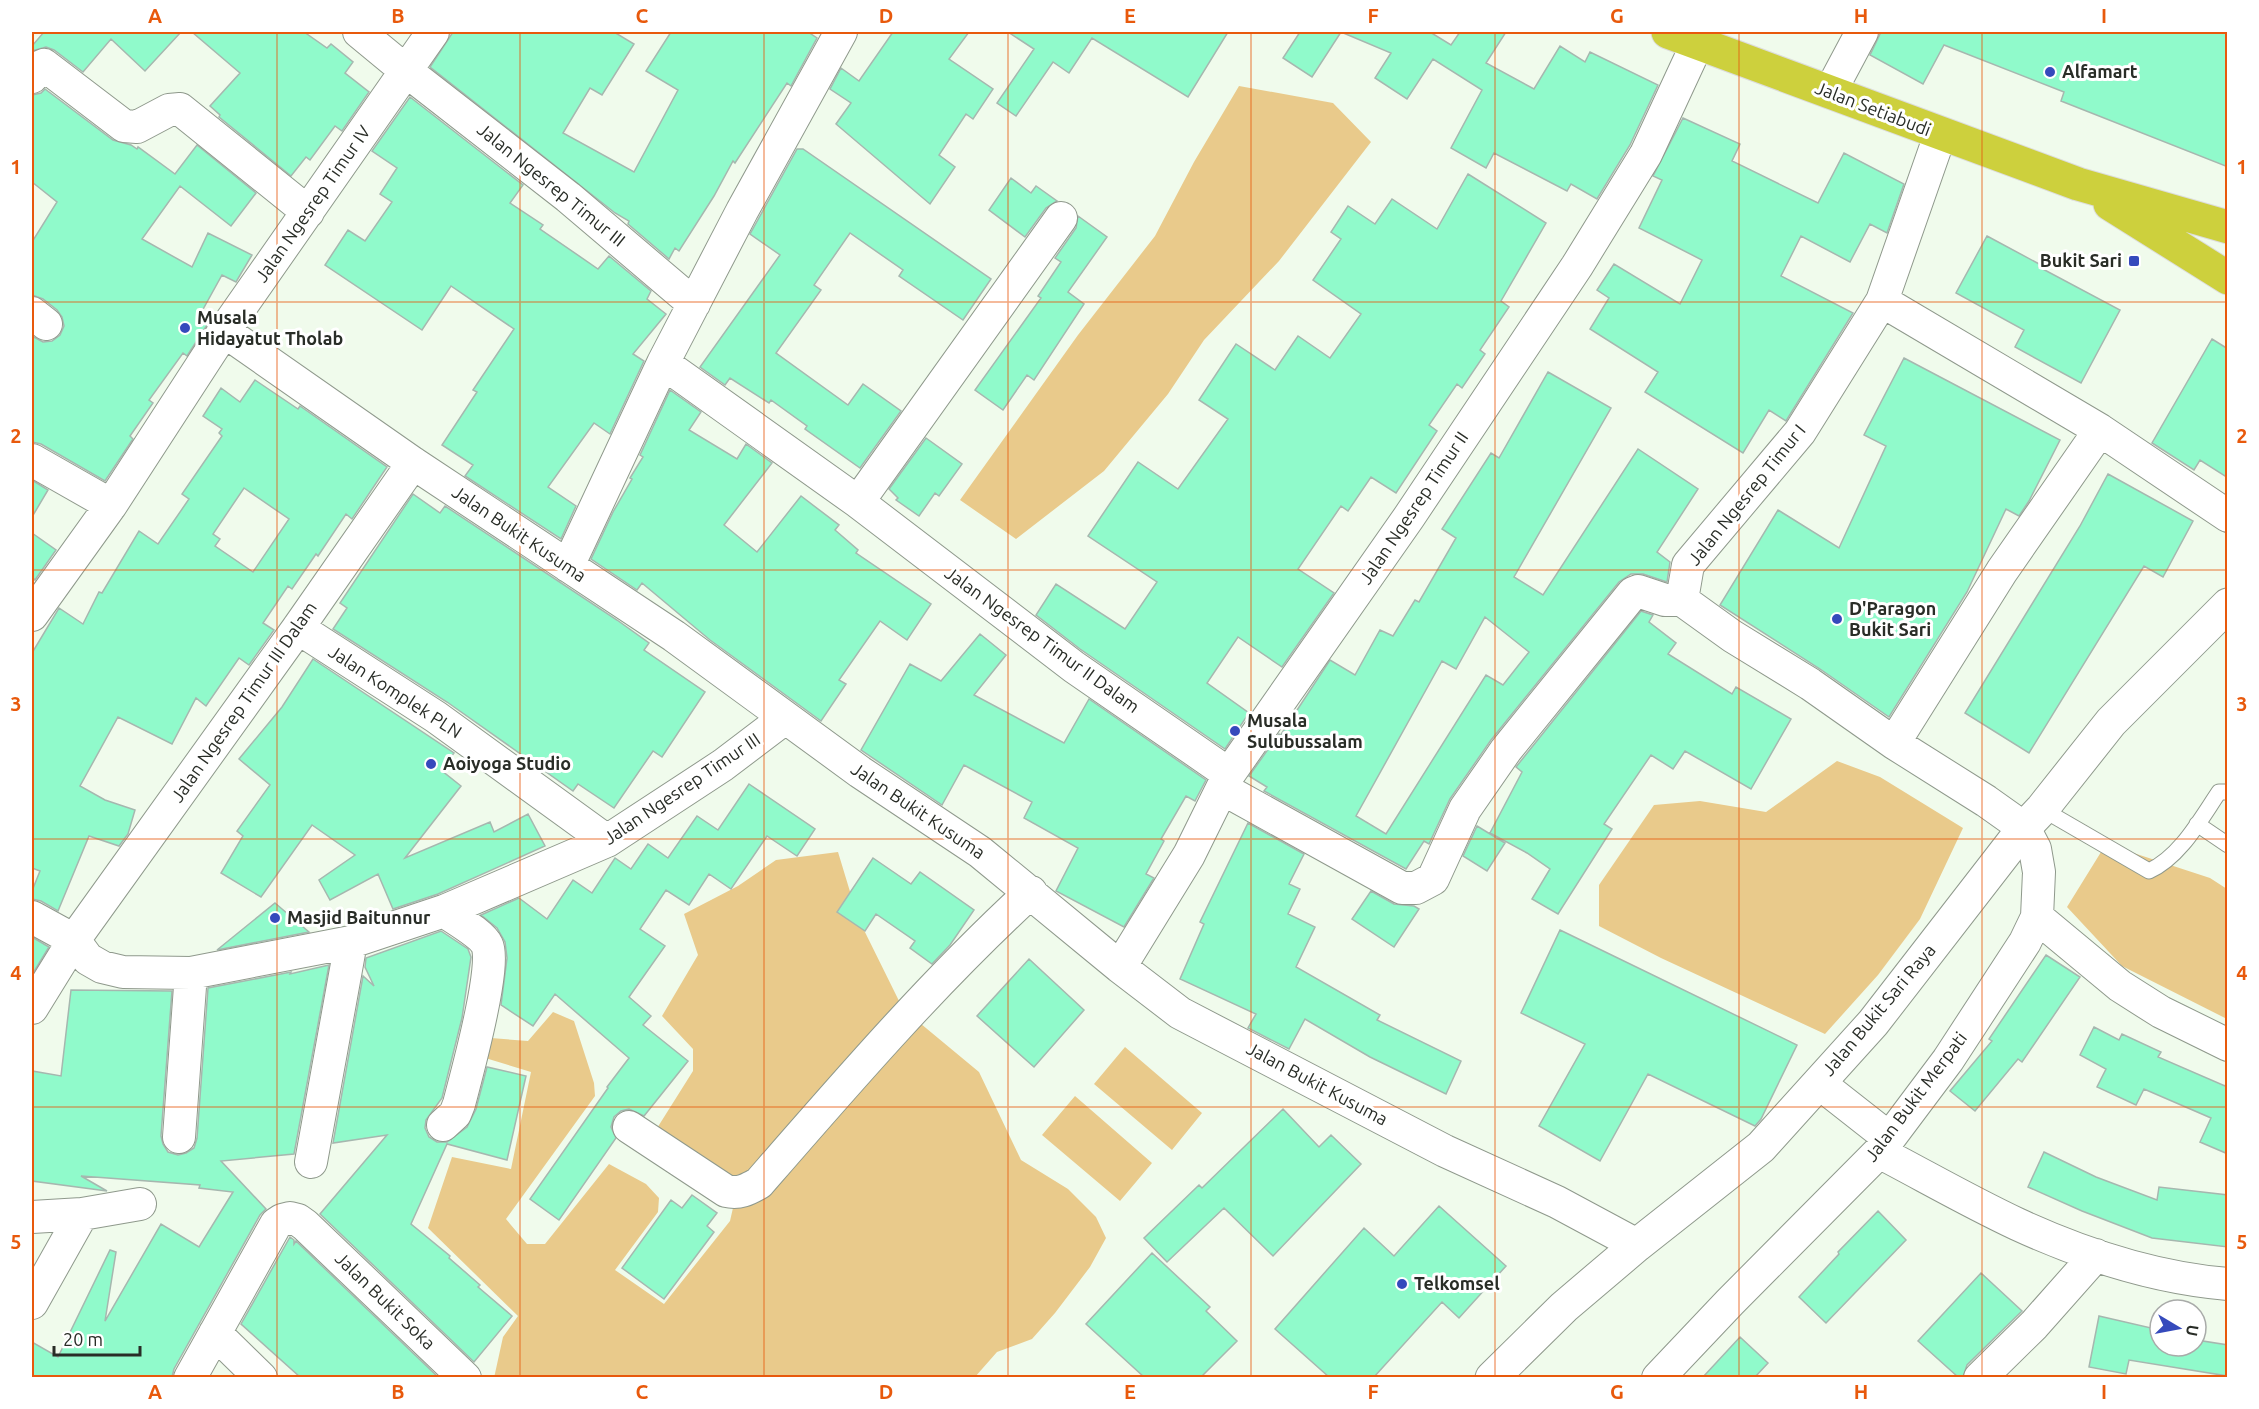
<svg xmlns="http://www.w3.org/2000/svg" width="2259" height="1409" font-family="Ubuntu,sans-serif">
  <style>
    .green { fill: #e9ca8b }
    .building { fill: #90facb; stroke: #a6b7af; stroke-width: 1.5; fill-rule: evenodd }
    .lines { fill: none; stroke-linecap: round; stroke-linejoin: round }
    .lane-casing { stroke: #8f998c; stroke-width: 17 }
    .street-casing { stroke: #8f998c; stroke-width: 34 }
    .secondary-casing { stroke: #8f998c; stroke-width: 35 }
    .highway-casing { stroke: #dddddc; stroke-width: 35 }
    .lane { stroke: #fff; stroke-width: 15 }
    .street { stroke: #fff; stroke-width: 32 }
    .secondary { stroke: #fff; stroke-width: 33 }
    .highway { stroke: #cdd03d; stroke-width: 33 }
    .grid { fill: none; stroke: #e8590c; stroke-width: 1.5; stroke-opacity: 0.55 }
    .poi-dot { fill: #354abc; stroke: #fff; stroke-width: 2 }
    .labels { text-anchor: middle; stroke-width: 6; stroke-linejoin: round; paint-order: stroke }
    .poi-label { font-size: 18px; font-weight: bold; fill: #292d27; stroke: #fff; text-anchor: start }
    .street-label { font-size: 18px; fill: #292d27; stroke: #fff }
    .neatline { fill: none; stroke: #e8590c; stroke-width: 2 }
    .grid-label { font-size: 20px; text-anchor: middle; font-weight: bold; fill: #e8590c }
  </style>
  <rect width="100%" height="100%" fill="#f0fbec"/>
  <path class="green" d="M1239,86l94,17 38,39 -92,119 -75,79 -36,54 -64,77 -88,68 -56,-39 118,-165 77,-99 39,-74z
    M1837,761l43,16 83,51 -43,91 -42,56 -53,59 -164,-76 -62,-32v-41l55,-80 46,-4 66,11z
    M2106,844l104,34 17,11v130l-105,-53 -55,-59z
    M838,852l20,66 45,91 76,63 42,88 47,29 28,28 10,21 -16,29 -35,46 -23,26 -35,13 -22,25 -481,1 9,-41 15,-21 -90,-88 24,-71 59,12 20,-97 -49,-15 9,-19 37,3 25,-29 21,9 20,62 1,13 -89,123 21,25h18l64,-80 37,20 13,14 -1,14 -43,58 49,34 66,-83 8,-35 -84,-53 39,-62v-22l-31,-33 36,-61 -14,-41 54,-28 38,-26z
    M1125,1047l77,66 -30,37 -78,-66z
    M1075,1096l77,67 -32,38 -78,-66z"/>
  <path class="building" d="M44,32h137l-36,39 -34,-32 -28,33 -29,-22 -8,-3 -14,4v-5z
    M192,32h112l23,16 4,-4 22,18 -8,11 24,19 -27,39 -7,-5 -25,34 -4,-3 -15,19 -72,-59 1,-2 -10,-9 30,-33z
    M453,32h161l20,12 -32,51 -12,-7 -27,45 71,39 44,-82 -32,-19 25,-39h137l9,6 -26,48 -4,-3 -52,80 -2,-2 -19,35 -35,55 -4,-3 -6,11 -41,-35 1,-3 -14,-8 -185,-146z
    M893,32h76l-20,27 44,30 -20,30 -7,-5 -27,41 16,12 -25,37 -94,-80 15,-21 -21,-14 11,-21 18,13z
    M1008,32h220l-40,65 -96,-59 -23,35 -16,-11 -37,54 -19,-13 37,-54z
    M1300,32h130l21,13 9,-13h46l-20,31 48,26 26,-43 25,16 5,-10 68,33 -28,60 -33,54 -26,-15 -4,7 -73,-38 -8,15 -35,-20 31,-58 -49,-31 -26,40 -32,-21 16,-25 -50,-21 -29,45 -29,-19z
    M1881,32h347v135l-167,-66 3,-9 -120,-47 -21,39 -53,-29z
    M45,89l68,51 18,5 6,4 1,-2 37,27 22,-29 59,48 -25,33 -51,-40 -38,53 50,28 16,-34 44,22 -16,27 -14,-7 -21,38 10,6 -24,37 -4,-3 -34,47 4,3 -23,33 3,3 -28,42 -64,-37 -9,-2v-106l11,6 9,-1 8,-6 4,-9 -2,-9 -5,-7 -14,-11 -11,-4v-53l25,-40 -25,-20v-87l9,-2z
    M410,97l113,88 -13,18 33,22 -3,4 58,40 11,-13 42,35 -4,8 19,15 -33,40 11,7 -34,73 -16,-11 -46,64 28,19 -15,33 -96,-63 8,-11 -31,-20 35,-53 -4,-2 41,-61 -63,-43 -29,44 -97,-65 23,-35 17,11 27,-39 -12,-8 17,-26 -25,-17z
    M1683,118l57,26 -8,17 86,42 26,-50 60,31 -17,49 -17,-9 -20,38 -49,-26 -20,40 72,37 -67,108 -17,-11 -26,43 -98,-61 13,-20 -68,-43 19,-31 -12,-8 17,-26 66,40 22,-44 -63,-32 23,-48 -9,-4z
    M797,149h6l188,130 -28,41 -64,-44 4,-6 -53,-37 -36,52 7,5 -45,63 72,52 15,-21 38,27 -41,57 -55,-39 2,-3 -36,-26 -2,3 -39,-25 -5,7 -25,-18 80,-112 -30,-21z
    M1468,174l78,49 -45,78 8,6 -29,43 5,4 -23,34 -5,-4 -28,41 8,6 -41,62 -25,-16 -23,34 -7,-5 -43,63 36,24 -52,74 -44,-30 -31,46 42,30 -24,36 -145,-100 -44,-34 20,-31 69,45 32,-47 -69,-46 50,-74 40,27 50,-70 -29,-19 37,-56 39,26 23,-34 32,22 31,-44 -48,-34 28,-41 -10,-7 17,-26 27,18 17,-25 45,30z
    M1011,178l20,15 5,-7 21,15 -11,7 -21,29 -36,-27z
    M1078,216l29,21 -39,55 16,12 -50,76 -7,-5 -24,35 -28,-20 66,-92 -3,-2 23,-34 -6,-4 21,-30z
    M1987,236l54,29 -2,2 81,43 -39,73 -66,-36 9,-17 -68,-37z
    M2212,339l16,10v129l-28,-18 -6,10 -42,-27z
    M1904,358l156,82 -31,61 -10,15 -13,-7 -39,83 -78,125 -69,-48 -100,-64 58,-95 61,38 47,-102 -22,-11z
    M1548,372l63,36 -97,169 29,18 95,-146 60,40 -41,63 13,10 -3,20 -24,-8h-12l-12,8 -128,158 -41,59 -21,45 -5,-3 -18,28 -142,-78 3,-4 -18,-11 30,-42 1,2 50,-76 25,15 25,-45 13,6 22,-36 4,2 37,-64 -14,-9 49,-76 8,5zM1485,617l44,35 -26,33 -17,-10 -100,159 -30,-18 86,-155 14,8z
    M255,380l43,29 2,-3 87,61 -35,52 -6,-5 -28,42 -2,-2 -24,35 -4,-3 -25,37 11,7 -25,35 -10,-7 -33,48 -10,-8 -24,46 -54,-27 -38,69 25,14 30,10 -7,24 -9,12 -30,-10 -31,75 -17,-10 -9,-2v-8l8,-20 -8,-3v-215l27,-45 24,16 16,-32 3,1 37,-62 19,13 31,-45 -7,-5 40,-58 -3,-3 3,-4 -19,-13 18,-28 19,14zM244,488l45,31 -36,53 -38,-26 5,-7 -7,-5z
    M670,390l31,22 -12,18 48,29 9,-15 26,19 -48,62 33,27 44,-56 38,29 -4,5 23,20 -2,3 75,51 -24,36 -27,-19 -41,59 7,4 -25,37 -111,-81 -68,-57 -5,7 -46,-31 22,-47 19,-33 -2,-1 13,-21 -3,-2z
    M926,438l36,26 -23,32 -4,-3 -16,23 -23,-16 2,-2 -9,-9z
    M2108,474l85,47 -30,56 -19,-11 -115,187 -64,-40 115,-187z
    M32,480l16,10 -16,27z
    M413,494l27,19 5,-7 172,114 32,23 -5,7 61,42 -43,65 -9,-6 -39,57 -36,-24 -5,7 -126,-89 -114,-73 14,-21 -7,-5z
    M32,533l24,17 -21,30 -3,-3z
    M1641,611l12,4 -4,7 27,21 -8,11 64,40 4,-7 55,32 -40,70 -66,-38 -12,18 -22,-14 -47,69 8,5 -54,85 -26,-15 18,-30 -23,-16 -37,-20 32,-61 -6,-5z
    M980,634l26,21 -32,40 90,48 25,-44 117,81 -11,21 -9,-5 -25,43 3,2 -18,33 8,4 -30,49 -68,-36 22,-43 -54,-30 8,-16 -68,-37 -22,40 -81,-55 49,-86 31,17z
    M313,659l141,94 -13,17 20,16 -56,72 85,-36 4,10 34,-18 17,32 -107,48 -45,15 -15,-35 -48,26 -11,-20 36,-25 -43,-30 -51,72 -40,-24 22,-37 -6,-5 33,-46 -31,-26 43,-52z
    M749,784l66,45 -18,27 -30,-20 -36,53 -22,-15 -20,31 -23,-15 -26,39 25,17 -36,51 22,19 -8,9 45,36 -44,55 -15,-7 -8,2 -7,6 -3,10 5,11 -57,82 -29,-21 78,-111 -1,-1 22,-29 -74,-64 -22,32 -32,-21 6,-47 -2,-16 -8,-14 -16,-13 38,-17 28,21 26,-39 19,13 23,-35 16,11 17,-25 20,14 29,-42 21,14z
    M1248,823l56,31 -15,30 11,5 -12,25 27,13 -19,40 84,48 -3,5 84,41 -15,33 -76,-37 -65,-38 -16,30 -41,-21 8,-14 -76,-35 24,-55 -4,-2z
    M1477,826l28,17 -18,28 -24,-15z
    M873,858l38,26 9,-12 54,38 -24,35 -18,19 -22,-16 5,-7 -39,-27 -11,17 -28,-19z
    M1371,891l23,13 20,2 5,3 -25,38 -42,-28z
    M275,903l34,29 -92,18z
    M1560,930l237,115 -36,74 -6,7 -107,-52 -48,87 -61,-35 46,-82 -64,-31z
    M441,931l27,18 3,8 -9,61 -20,80 -16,22 -1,8 4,9 8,5h10l20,-15 9,-18 11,-42 39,9 -19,84 -60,-16 -36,80 39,32 -1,2 31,27 -2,2 34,29 -38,46 -154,-148 67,-79 -54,8 30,-167 11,10 -9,-19 1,-9z
    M32,937l17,10 -17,28z
    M2046,955l34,22 -58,85 -4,-3 -43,52 -25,-20 42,-50 -3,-2z
    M1029,959l55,51 -50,57 -57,-51z
    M329,965l-35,189 -73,7 45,48 -6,6 -86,154 -2,8h-140v-35l26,15 52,-107 6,2 -11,69 56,-97 38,23 34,-55 -34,-4 1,-3 -119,-9 26,15 -75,-10v-110l29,5 10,-86 101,1 -11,145 2,8 5,8 10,3 8,-2 8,-5 3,-10 11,-150 83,-16 -1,2z
    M2094,1027l25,13 3,-6 39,18 -3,5 67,29 3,-7v75l-28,-12 11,-24 -67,-29 -8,16 -39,-18 9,-18 -26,-14z
    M1283,1109l36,38 12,-12 30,29 -88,92 -49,-48 -57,54 -23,-24 55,-53 3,3z
    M2044,1152l52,25 61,23 2,-13 69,8v52l-76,-9 -70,-27 -54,-24z
    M692,1195l25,18 -10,13 7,6 -50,67 -42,-31 49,-68 11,8z
    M1439,1206l67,60 -47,52 -17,-16 -68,75h-45l-54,-48 89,-101 30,28z
    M1878,1211l28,29 -80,83 -27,-26 40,-43 -1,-2z
    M290,1237l4,3v4l2,-3 142,136h-138l-59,-53z
    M1152,1253l58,54 -4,4 31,30 -36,36h-57l-58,-53z
    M1981,1273l41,38 -55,54 -4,12h-5l-40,-36z
    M2099,1316l61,14v16h36v-6l32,5v31l-99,-16 -3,14 -37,-7z
    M1740,1337l28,26 -13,14h-52z"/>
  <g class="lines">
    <defs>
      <path id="lane" d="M2042,809l107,62c31,-14 51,-51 70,-79h9
        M2197,824l31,21"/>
      <path id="street" d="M359,32l46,38 163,127 126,107
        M32,77l5,-9 7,-3 80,61 13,1 32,-17 11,-1 128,103
        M1830,92l32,-60
        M1882,301l218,129 128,86
        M32,313l14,11
        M224,331l189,132 261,173 186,136 120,80 140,115 60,46 265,138 112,51 80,43
        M663,363l195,139 216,165 155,107
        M32,460l79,45
        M858,502l203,-284
        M568,566l95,-203 79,-152 99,-179
        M32,615l79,-110 113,-174 209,-299
        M298,628l138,89 171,124
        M1894,743l108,-172 98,-141
        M1223,789l179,99h14l17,-9 32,-70 41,-59 127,-157 5,-2 27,9h17
        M32,917l42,23 14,19 14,8 21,5 68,1 160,-31 93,-31 163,-70 116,-76 62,-47
        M2037,917l83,69 41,26 67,33
        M1120,967l69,-112 40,-81 180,-257 168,-251 69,-112 52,-112
        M32,1008l42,-68 224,-312 115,-165
        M1819,1083l70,55
        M443,1125l12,-11 4,-10c7,-27 38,-139 28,-159 -5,-11 -32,-26 -43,-34
        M629,1127l97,64c13,3 21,-1 33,-8 87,-100 174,-201 272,-291
        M179,1137l12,-164
        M1879,1152c46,24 91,50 138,72 65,30 139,54 211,60
        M311,1162l40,-220
        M32,1217l50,-3 58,-10
        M32,1303l50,-89
        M215,1333l46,45
        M190,1378l86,-154 6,-4 8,-2 8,2 7,5 160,153
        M1658,1378l72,-76 149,-150 69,-92 77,-118 12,-25 2,-45 -4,-23 -11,-21 -38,-27 -92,-58 -84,-59 -78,-48 -50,-36 6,-35 112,-133 82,-131 58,-166
        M1980,1378l54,-53 62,-70"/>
      <path id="secondary" d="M1492,1378l72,-71 73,-62 124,-98 112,-124 151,-195 18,-19 69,-87 117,-117"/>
      <path id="highway" d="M1668,32l410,152 150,43
        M2110,204l118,74"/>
    </defs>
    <use href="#lane" class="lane-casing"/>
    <use href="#street" class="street-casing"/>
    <use href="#secondary" class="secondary-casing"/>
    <use href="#highway" class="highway-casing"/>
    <use href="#lane" class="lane"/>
    <use href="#street" class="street"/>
    <use href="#secondary" class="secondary"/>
    <use href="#highway" class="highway"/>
  </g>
  <path class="grid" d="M277,32v1346M520,32v1346M764,32v1346M1008,32v1346M1251,32v1346M1495,32v1346M1739,32v1346M1982,32v1346M32,302h2196M32,570h2196M32,839h2196M32,1107h2196"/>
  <g class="poi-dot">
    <circle cx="2050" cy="72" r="6"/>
    <rect x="2128" y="255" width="12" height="12" rx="3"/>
    <circle cx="185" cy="328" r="6"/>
    <circle cx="1837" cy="619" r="6"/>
    <circle cx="1235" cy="731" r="6"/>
    <circle cx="431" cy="764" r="6"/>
    <circle cx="275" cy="918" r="6"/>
    <circle cx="1402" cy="1284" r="6"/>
  </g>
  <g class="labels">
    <g class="poi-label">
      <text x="2062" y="78">Alfamart</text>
      <text x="2122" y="267" text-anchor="end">Bukit Sari</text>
      <text x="197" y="324">Musala<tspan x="197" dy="21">Hidayatut Tholab</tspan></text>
      <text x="1849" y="615">D'Paragon<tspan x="1849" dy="21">Bukit Sari</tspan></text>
      <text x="1247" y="727">Musala<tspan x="1247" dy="21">Sulubussalam</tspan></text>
      <text x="443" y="770">Aoiyoga Studio</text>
      <text x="287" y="924">Masjid Baitunnur</text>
      <text x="1414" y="1290">Telkomsel</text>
    </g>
    <g class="street-label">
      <text transform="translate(1873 109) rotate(21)" y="6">Jalan Setiabudi</text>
      <text transform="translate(551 185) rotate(39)" y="6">Jalan Ngesrep Timur III</text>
      <text transform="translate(313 204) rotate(-55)" y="6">Jalan Ngesrep Timur IV</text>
      <text transform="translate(1747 495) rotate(-51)" y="6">Jalan Ngesrep Timur I</text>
      <text transform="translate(1414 508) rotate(-56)" y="6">Jalan Ngesrep Timur II</text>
      <text transform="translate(519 534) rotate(34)" y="6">Jalan Bukit Kusuma</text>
      <text transform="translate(1042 640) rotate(36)" y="6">Jalan Ngesrep Timur II Dalam</text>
      <text transform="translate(395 692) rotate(33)" y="6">Jalan Komplek PLN</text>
      <text transform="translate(244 702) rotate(-55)" y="6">Jalan Ngesrep Timur III Dalam</text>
      <text transform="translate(682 789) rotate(-34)" y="6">Jalan Ngesrep Timur III</text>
      <text transform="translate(918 811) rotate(34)" y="6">Jalan Bukit Kusuma</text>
      <text transform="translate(1879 1010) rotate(-50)" y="6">Jalan Bukit Sari Raya</text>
      <text transform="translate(1317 1084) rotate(28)" y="6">Jalan Bukit Kusuma</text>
      <text transform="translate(1916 1097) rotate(-53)" y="6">Jalan Bukit Merpati</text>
      <text transform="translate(385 1301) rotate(44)" y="6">Jalan Bukit Soka</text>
    </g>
  </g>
  <rect width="2259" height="1409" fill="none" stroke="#ffffff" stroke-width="66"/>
  <g transform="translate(2178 1328) rotate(100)"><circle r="28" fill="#ffffff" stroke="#a9aba9" stroke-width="1.5"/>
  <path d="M0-4.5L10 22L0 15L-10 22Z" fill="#354abc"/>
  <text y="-9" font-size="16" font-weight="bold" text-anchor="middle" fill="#292d27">U</text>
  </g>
  <path d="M54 1346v9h86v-9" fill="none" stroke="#292d27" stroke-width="3"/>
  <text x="63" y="1346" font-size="18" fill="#292d27" stroke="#ffffff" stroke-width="4.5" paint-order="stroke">20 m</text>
  <rect x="33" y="33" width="2193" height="1343" class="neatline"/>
  <g class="grid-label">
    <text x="155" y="23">A</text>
    <text x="398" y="23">B</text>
    <text x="642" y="23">C</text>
    <text x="886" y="23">D</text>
    <text x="1130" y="23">E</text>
    <text x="1373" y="23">F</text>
    <text x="1617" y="23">G</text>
    <text x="1861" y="23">H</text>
    <text x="2104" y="23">I</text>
    <text x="16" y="174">1</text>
    <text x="2242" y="174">1</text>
    <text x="16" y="443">2</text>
    <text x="2242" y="443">2</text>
    <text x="16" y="711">3</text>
    <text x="2242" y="711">3</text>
    <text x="16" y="980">4</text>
    <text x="2242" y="980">4</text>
    <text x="16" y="1249">5</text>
    <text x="2242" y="1249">5</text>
    <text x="155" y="1399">A</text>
    <text x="398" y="1399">B</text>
    <text x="642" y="1399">C</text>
    <text x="886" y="1399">D</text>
    <text x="1130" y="1399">E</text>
    <text x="1373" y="1399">F</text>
    <text x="1617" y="1399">G</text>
    <text x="1861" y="1399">H</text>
    <text x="2104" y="1399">I</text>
  </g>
</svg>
